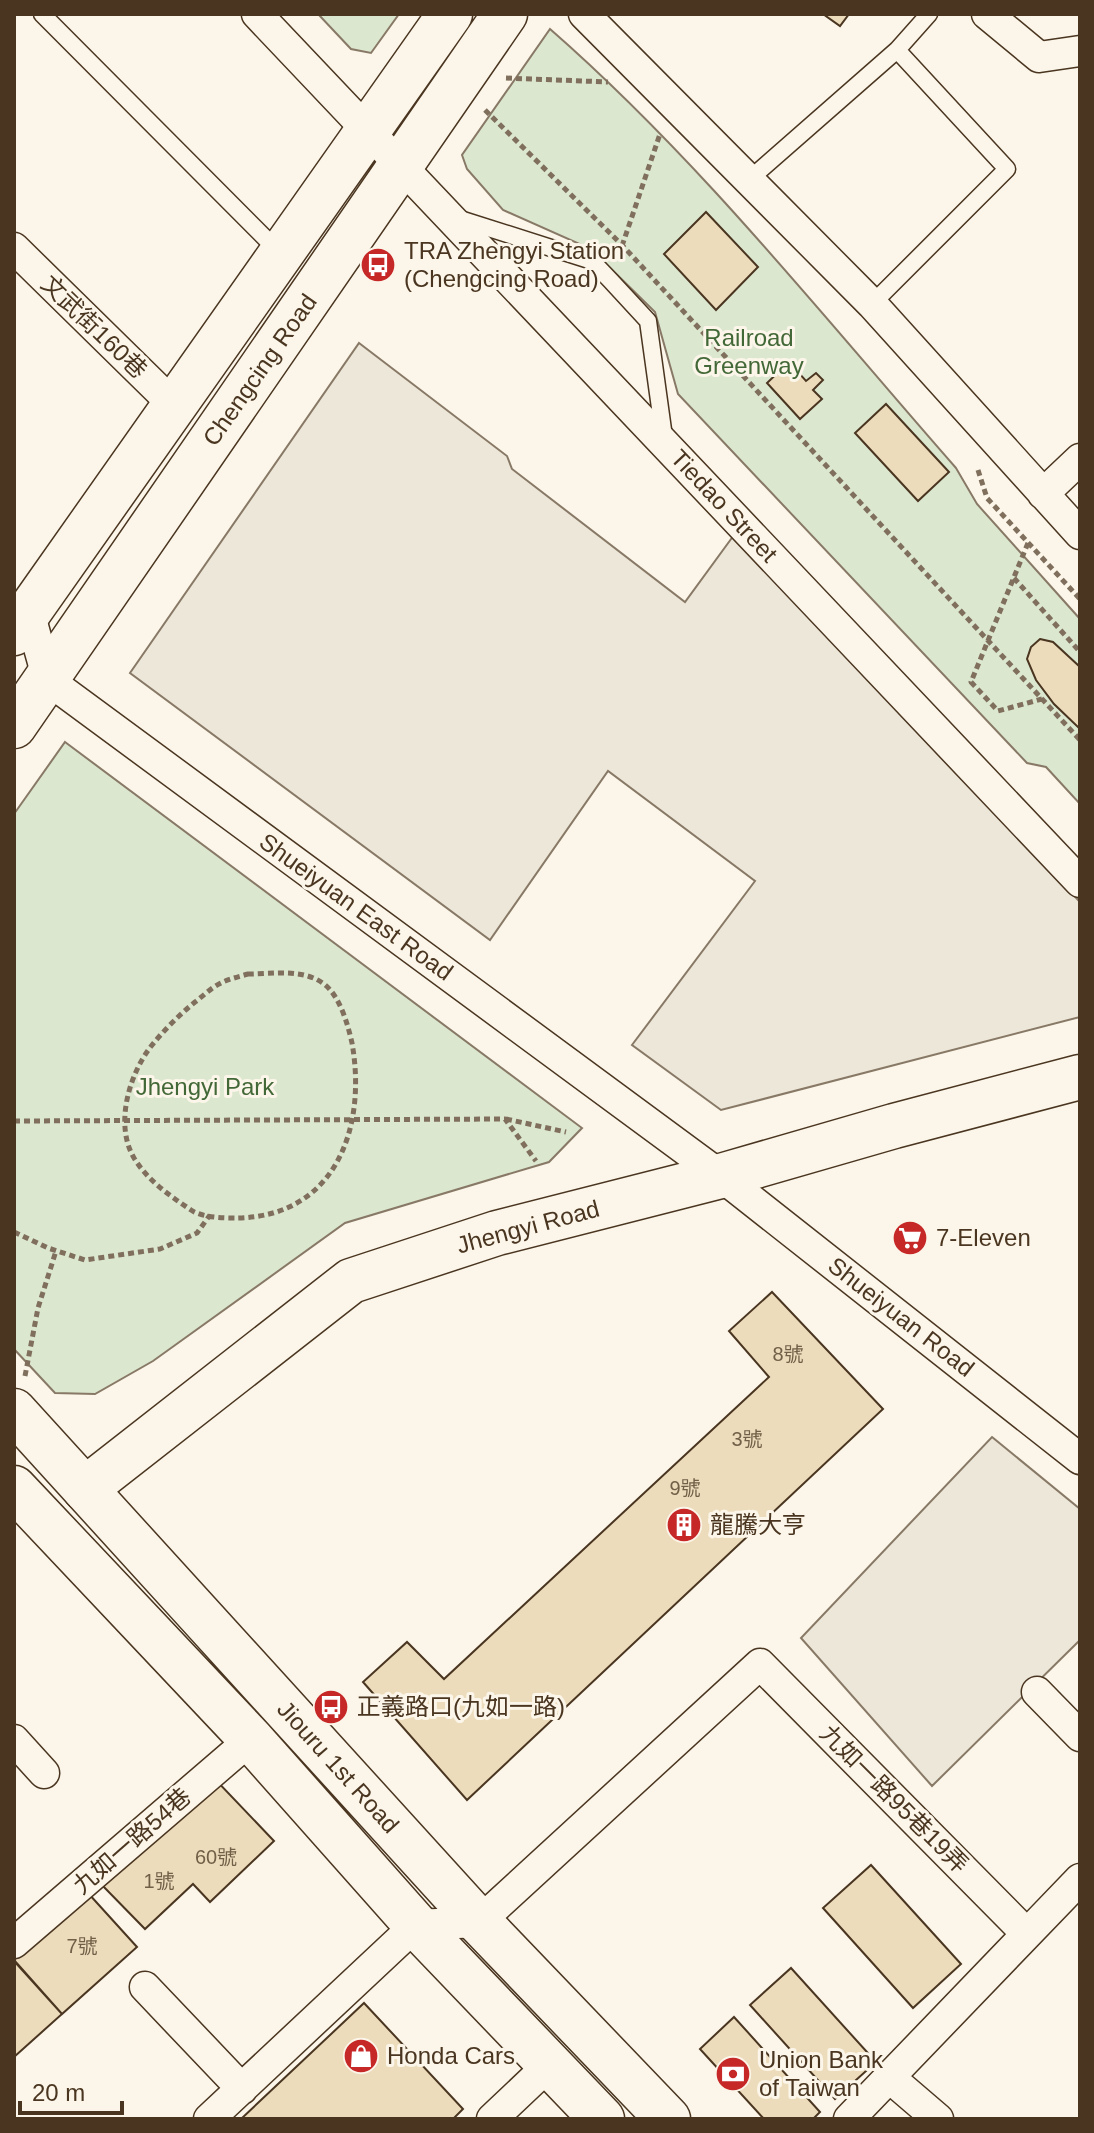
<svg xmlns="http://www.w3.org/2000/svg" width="1094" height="2133" font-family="Arial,'Noto Sans TC',sans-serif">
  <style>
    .green { fill: #dce7d0; stroke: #887966; stroke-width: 2 }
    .parking { fill: #ede7d9; stroke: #887966; stroke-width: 2 }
    .building { fill: #ecdcbc; stroke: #4a3520; stroke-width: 2 }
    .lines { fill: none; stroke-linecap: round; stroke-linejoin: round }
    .lane-casing { stroke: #4a3520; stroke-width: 19 }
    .street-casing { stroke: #4a3520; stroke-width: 33 }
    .secondary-casing { stroke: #4a3520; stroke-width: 47 }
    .primary-casing { stroke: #4a3520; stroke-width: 47 }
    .path { stroke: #7f6f5c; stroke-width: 5; stroke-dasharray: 6 4; stroke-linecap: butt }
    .lane { stroke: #fbf6e9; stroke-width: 16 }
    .street { stroke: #fbf6e9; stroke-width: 30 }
    .secondary { stroke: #fbf6e9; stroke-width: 44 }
    .primary { stroke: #fbf6e9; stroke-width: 44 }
    .labels { text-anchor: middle; stroke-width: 6; stroke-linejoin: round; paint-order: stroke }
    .number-label { font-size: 20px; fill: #725f47 }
    .poi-label { font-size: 24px; fill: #4a3520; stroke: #fbf6e9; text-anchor: start }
    .street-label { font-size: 24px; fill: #4a3520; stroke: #fbf6e9 }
    .park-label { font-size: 24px; fill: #436837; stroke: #fbf6e9 }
  </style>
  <rect width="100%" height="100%" fill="#fbf6e9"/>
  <path class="green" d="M318,14h81l-28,39 -20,-4z
    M550,29c150,131 275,290 406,439l21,36 103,115v185l-34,-37 -19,-4 -349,-369 -23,-82 -64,-63 -88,-39 -36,-41 -5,-14z
    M65,742l517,386 -33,34 -204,61 -192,138 -58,33 -40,-1 -41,-44v-535z"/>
  <path class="parking" d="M359,343l148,113 5,13 173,133 49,-67 346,367v115l-359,93 -89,-65 123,-164 -147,-110 -118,169 -360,-267z
    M992,1437l88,72v131l-148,146 -131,-148z"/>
  <path class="building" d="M823,14h26l-9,12z
    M706,212l52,55 -42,43 -52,-56z
    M789,362l17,19 10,-8 7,7 -10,10 9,9 -22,20 -33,-36z
    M886,404l63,68 -31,29 -63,-68z
    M1040,639l13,3 27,25v62l-26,-25 -18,-24 -9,-21 4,-12z
    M772,1292l111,117 -416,391 -104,-118 44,-40 37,37 325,-302 -40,-46z
    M212,1776l62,65 -64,61 -17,-18 -48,45 -45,-46z
    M871,1865l90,99 -48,44 -90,-100z
    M88,1893l49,54 -75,67 -48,-54z
    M14,1961l48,53 -48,43z
    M791,1968l85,94 -41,37 -85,-94z
    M364,2003l99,106 -10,10h-212z
    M734,2017l86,95 -7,7h-49l-64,-70z"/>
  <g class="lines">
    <defs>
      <path id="lane" d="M42,14l238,239
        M750,179l147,-129 32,-36
        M457,218l135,43 19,20 37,40 16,116
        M872,304l135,-135 -110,-119"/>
      <path id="street" d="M257,14l823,868
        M584,14l288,290 208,230
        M987,14l52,43 41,-6
        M14,248l161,158
        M1043,494l37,-35
        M29,612l19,68 673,496 359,283
        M1037,1692l43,44
        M14,1740l30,33
        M14,1943l237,-204
        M145,1987l97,102
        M889,2077l49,42
        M209,2119l207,-194 63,-3 281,-258 267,270
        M492,2119l58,-55
        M849,2119l231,-240"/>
      <path id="secondary" d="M14,633l436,-619
        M14,726l491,-712
        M85,1489l266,-208 146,-48 224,-57 173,-50 186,-49"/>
      <path id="primary" d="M14,1411l465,511 189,197
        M14,1488l237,251 165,186 186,194"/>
    </defs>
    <use href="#lane" class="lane-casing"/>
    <use href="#street" class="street-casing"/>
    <use href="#secondary" class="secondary-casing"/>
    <use href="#primary" class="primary-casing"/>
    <path class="path" d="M506,78l102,4
      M485,110l137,135 458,495
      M622,246l38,-112
      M978,470l9,28 93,101
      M1028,543l-57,139 27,29 44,-12
      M1014,578l66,74
      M248,974c24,0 55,-6 76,10 16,12 24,41 28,59 15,84 -16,173 -114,175 -14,0 -35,0 -47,-8 -22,-15 -43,-29 -57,-52 -19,-32 -6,-80 15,-109 13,-17 29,-33 46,-47 8,-6 16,-14 24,-18 9,-5 19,-7 29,-10z
      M506,1119l60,13
      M14,1121l491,-2 31,42
      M14,1232l34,16 37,12 75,-11 37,-16 13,-18
      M25,1376l13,-68 18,-57"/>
    <use href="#lane" class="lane"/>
    <use href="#street" class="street"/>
    <use href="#secondary" class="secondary"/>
    <use href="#primary" class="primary"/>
  </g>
  <defs>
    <symbol id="bus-disc" viewBox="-11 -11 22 22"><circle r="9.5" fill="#c62828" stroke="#fbf6e9"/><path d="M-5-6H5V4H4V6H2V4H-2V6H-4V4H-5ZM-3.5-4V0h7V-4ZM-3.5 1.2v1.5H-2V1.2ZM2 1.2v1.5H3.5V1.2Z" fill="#fff"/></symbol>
    <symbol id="supermarket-disc" viewBox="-11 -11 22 22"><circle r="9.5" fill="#c62828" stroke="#fbf6e9"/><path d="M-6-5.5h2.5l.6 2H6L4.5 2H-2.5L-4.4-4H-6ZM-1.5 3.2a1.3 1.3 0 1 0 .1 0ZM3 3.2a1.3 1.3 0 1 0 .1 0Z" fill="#fff"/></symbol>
    <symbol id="building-disc" viewBox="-11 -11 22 22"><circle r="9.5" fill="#c62828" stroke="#fbf6e9"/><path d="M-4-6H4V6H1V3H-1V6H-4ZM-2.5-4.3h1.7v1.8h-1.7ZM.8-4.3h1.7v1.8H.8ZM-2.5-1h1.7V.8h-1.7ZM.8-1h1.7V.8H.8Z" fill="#fff"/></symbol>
    <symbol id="shop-disc" viewBox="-11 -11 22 22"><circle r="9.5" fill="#c62828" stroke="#fbf6e9"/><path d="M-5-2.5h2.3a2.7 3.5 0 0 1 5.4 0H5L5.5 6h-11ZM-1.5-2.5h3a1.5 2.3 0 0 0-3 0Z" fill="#fff"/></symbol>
    <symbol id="bank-disc" viewBox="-11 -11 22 22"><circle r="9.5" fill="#c62828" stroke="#fbf6e9"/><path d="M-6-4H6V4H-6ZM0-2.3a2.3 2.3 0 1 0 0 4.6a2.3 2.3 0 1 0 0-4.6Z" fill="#fff"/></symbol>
  </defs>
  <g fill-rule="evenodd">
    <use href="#bus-disc" x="358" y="245" width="40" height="40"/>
    <use href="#supermarket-disc" x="890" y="1218" width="40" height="40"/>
    <use href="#building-disc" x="664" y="1505" width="40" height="40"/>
    <use href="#bus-disc" x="311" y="1687" width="40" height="40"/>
    <use href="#shop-disc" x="341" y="2036" width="40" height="40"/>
    <use href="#bank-disc" x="713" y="2054" width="40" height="40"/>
  </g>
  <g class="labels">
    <g class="number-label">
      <text x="788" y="1361">8號</text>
      <text x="747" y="1446">3號</text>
      <text x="685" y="1495">9號</text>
      <text x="216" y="1864">60號</text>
      <text x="159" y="1888">1號</text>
      <text x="82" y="1953">7號</text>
    </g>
    <g class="poi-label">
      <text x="404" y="259">TRA Zhengyi Station<tspan x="404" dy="28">(Chengcing Road)</tspan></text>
      <text x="936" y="1246">7-Eleven</text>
      <text x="710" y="1533">龍騰大亨</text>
      <text x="357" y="1715">正義路口(九如一路)</text>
      <text x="387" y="2064">Honda Cars</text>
      <text x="759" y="2068">Union Bank<tspan x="759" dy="28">of Taiwan</tspan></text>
    </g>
    <g class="street-label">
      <text transform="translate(94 327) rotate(44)" y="8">文武街160巷</text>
      <text transform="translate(260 370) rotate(-55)" y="8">Chengcing Road</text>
      <text transform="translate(724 506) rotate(47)" y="8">Tiedao Street</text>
      <text transform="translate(356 907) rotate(36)" y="8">Shueiyuan East Road</text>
      <text transform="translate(528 1227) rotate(-15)" y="8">Jhengyi Road</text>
      <text transform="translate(901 1317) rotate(38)" y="8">Shueiyuan Road</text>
      <text transform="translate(338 1767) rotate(48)" y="8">Jiouru 1st Road</text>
      <text transform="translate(894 1799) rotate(45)" y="8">九如一路95巷19弄</text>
      <text transform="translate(132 1841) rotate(-41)" y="8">九如一路54巷</text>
    </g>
    <g class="park-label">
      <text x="749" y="346">Railroad<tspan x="749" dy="28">Greenway</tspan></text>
      <text x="205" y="1095">Jhengyi Park</text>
    </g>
  </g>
  <rect width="1094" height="2133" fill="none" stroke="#4a3520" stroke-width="32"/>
  <path d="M20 2101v12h102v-12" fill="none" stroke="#4a3520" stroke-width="4"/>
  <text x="32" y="2101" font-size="24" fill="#4a3520" stroke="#fbf6e9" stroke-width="6" paint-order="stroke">20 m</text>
</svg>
